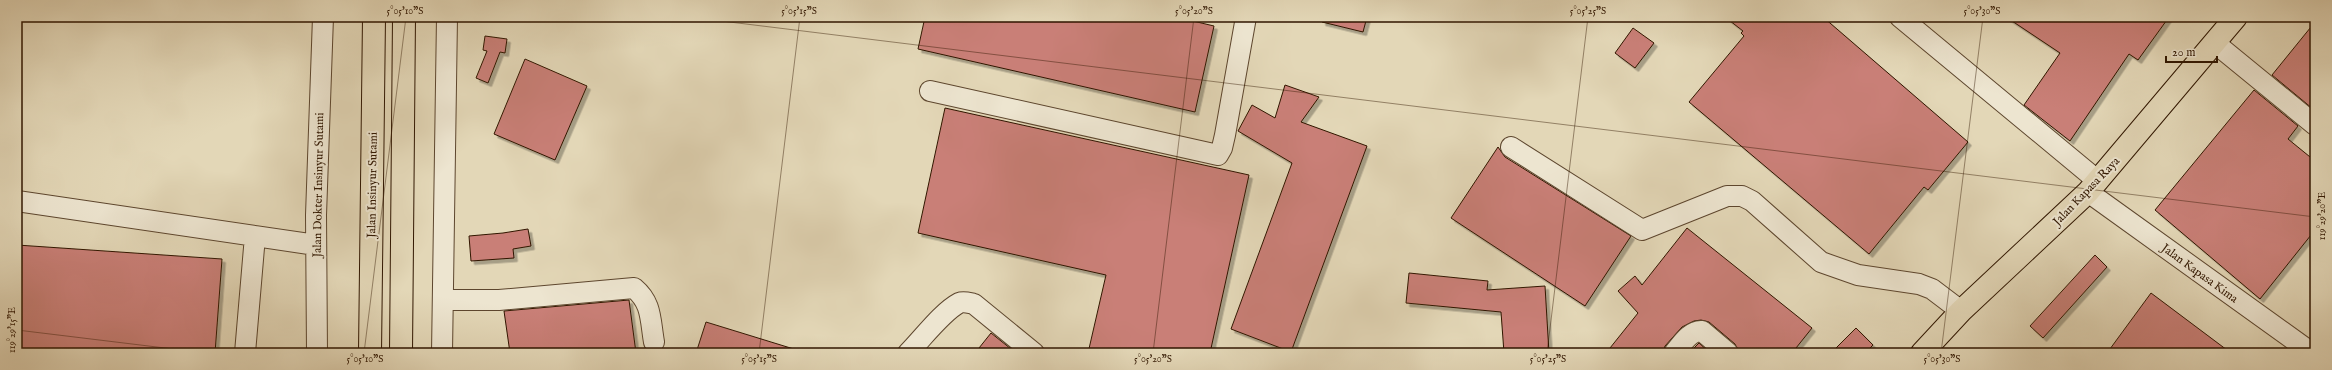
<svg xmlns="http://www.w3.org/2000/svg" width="2332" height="370" font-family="'IM FELL English',serif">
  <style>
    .building { fill: #c97f77; stroke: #301600; filter: url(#shadow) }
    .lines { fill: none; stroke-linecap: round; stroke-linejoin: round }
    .minor-casing { stroke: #5d462e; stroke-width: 22 }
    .major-casing { stroke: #301600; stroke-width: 24 }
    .highway-casing { stroke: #301600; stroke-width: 24 }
    .minor { stroke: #ede5d0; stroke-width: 20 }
    .major { stroke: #e3d7b7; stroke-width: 22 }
    .highway { stroke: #e3d7b7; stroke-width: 22 }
    .ticks { fill: none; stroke: #301600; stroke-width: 1; stroke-opacity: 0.45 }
    .labels { text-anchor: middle; stroke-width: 4; stroke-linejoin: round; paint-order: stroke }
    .street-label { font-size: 12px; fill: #301600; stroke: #ede5d0 }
    .neatline { fill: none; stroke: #301600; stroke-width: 1.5 }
    .ticks-label { font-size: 10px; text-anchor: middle; fill: #301600 }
  </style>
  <defs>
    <filter id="shadow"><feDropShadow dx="3.5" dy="3.5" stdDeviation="0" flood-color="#0004"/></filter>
  </defs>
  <rect width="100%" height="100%" fill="#e3d7b7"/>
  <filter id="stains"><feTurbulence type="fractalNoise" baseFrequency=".005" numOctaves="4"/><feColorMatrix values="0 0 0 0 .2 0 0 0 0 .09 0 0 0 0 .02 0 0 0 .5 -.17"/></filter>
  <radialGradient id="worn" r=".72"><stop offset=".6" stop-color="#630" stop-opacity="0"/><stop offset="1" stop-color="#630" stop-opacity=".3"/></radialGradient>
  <path class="building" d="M925,17h251l38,9 -19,86 -277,-63z
    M1323,17h44l-4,15 -41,-10z
    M1725,17h98l145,125 -40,48 -4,-3 -55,67 -180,-152 55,-66 -3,-3 2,-2z
    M2006,17h163l-31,43 -9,-6 -59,87 -46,-36 36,-52z
    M2315,22v84l-2,3 -41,-34z
    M1633,28l21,15 -19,25 -20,-15z
    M485,36l22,3 -2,14 -5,-1 -12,31 -12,-5 11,-27 -4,-1z
    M525,59l62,27 -32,74 -61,-26z
    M1285,85l34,12 -18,25 66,24 -76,206 -60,-23 61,-166 -54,-32 14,-26 23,13z
    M2254,90l44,36 -10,13 27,22v69l-55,69 -105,-89z
    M945,108l304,67 -39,178h-122l18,-78 -188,-42z
    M1498,147l7,10 126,79 -46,70 -134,-88z
    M1687,228l125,100 -20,25h-53l-4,-9 -26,-22 -8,-2 -7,1 -12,6 -17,19 -2,7h-57l32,-40 -20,-22 17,-15 7,9z
    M528,229l3,17 -18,3 1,9 -43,3 -2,-25 34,-3z
    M17,245l205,14 -7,94h-198z
    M2095,255l12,12 -64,71 -13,-12z
    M1409,273l79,8 -1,9 58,-4 4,67h-45l-3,-41 -95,-9z
    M2151,293l80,60h-124z
    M629,300l7,53h-126l-6,-42z
    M706,322l91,28 -1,3h-100z
    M1856,328l17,17 -8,8h-34z
    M991,333l25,20h-41z
    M1699,343l11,10h-21z"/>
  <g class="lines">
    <defs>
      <path id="minor" d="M1900,17l198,164
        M2216,44l99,81
        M930,91l288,64 4,-7 3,-13 21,-118
        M1511,147l131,83 85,-34h15l10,5 69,61 37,13 61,9 13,5 29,22
        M2088,192l224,161
        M17,201l299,44
        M443,300h56l135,-12c18,15 16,31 20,54
        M245,353l10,-117
        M317,353l-1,-138 7,-198
        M442,353l5,-336
        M908,353c14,-14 34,-41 51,-50 5,-2 10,0 15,1l60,49
        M1674,353c7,-8 16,-23 28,-22l26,22"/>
      <path id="major" d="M1922,353l39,-42 127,-119 148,-175"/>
      <path id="highway" d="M370,353l4,-336
        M401,353l3,-336"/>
    </defs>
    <use href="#minor" class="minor-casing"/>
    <use href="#major" class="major-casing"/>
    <use href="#highway" class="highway-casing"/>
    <use href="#minor" class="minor"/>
    <use href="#major" class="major"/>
    <use href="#highway" class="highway"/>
  </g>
  <path class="ticks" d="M689,17l1626,200M17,330l189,23M364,353l42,-336M759,353l41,-336M1153,353l41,-336M1547,353l41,-336M1941,353l42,-336"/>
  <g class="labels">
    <g class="street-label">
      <text transform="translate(318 185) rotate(-89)" y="4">Jalan Dokter Insinyur Sutami</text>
      <text transform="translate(372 185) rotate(-89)" y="4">Jalan Insinyur Sutami</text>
      <text transform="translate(2086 191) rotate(-46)" y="4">Jalan Kapasa Raya</text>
      <text transform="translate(2200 273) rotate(36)" y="4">Jalan Kapasa Kima</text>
    </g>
  </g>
  <rect width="2332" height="370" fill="none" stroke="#e3d7b7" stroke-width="44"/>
  <path d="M2166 56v6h51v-6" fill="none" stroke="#301600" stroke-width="2"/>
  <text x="2172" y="56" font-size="12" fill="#301600" stroke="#ede5d0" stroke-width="3" paint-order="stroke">20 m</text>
  <rect x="22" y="22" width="2288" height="326" class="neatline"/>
  <g class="ticks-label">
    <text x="405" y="14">5°05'10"S</text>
    <text x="799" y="14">5°05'15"S</text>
    <text x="1194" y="14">5°05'20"S</text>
    <text x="1588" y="14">5°05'25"S</text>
    <text x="1982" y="14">5°05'30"S</text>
    <text transform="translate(2321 216) rotate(-90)" y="4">119°29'20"E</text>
    <text transform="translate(11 330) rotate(-90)" y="4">119°29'15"E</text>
    <text x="365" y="362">5°05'10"S</text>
    <text x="759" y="362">5°05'15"S</text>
    <text x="1153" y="362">5°05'20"S</text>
    <text x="1548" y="362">5°05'25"S</text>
    <text x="1942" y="362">5°05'30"S</text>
  </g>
  <rect width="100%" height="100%" filter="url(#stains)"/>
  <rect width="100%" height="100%" fill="url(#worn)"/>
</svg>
